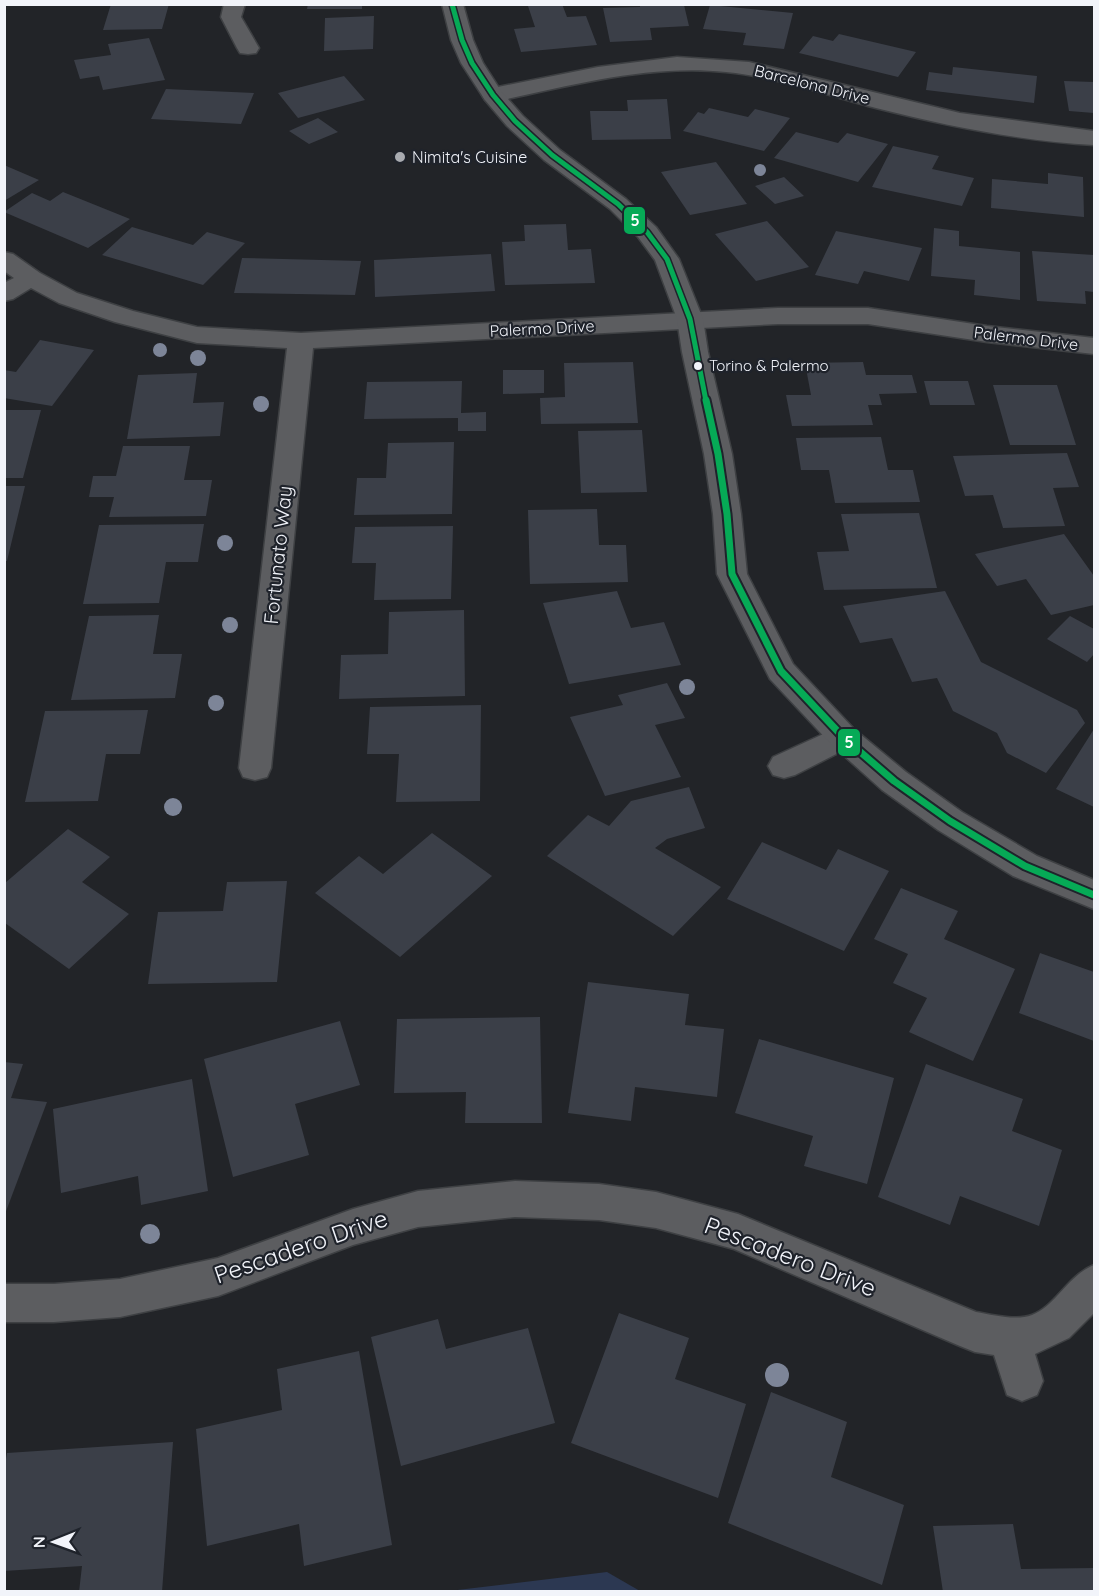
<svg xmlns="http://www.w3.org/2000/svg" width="1099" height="1596" font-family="Quicksand,sans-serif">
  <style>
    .green { fill: #2c3852 }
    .building { fill: #3b3f48 }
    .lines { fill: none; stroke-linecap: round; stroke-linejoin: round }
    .minor-casing { stroke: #3e4043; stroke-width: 3 }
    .tertiary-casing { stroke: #3e4043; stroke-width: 3 }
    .minor { fill: #5c5d60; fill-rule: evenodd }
    .tertiary { fill: #5c5d60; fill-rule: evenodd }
    .bus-1-far1-casing { stroke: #1f232b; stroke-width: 8 }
    .bus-1-casing { stroke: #1f232b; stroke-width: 11 }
    .bus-1-far1 { stroke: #06aa56; stroke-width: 5 }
    .bus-1 { stroke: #06aa56; stroke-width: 7 }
    .tree { fill: #7d8598 }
    .poi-dot { fill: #a9abb0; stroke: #1f232b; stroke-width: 2 }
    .bus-dot { fill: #f2f4fa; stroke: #1f232b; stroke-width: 2 }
    .labels { text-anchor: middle; stroke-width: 4.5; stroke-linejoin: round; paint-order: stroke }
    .far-bus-label { font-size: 15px; fill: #f2f4fa; stroke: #1f232b; text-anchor: start }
    .far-street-label { font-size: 16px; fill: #f2f4fa; stroke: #1f232b }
    .far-poi-label { font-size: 16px; fill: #f2f4fa; stroke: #1f232b; text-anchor: start }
    .street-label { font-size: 20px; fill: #f2f4fa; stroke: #1f232b }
    .near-street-label { font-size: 24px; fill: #f2f4fa; stroke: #1f232b }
    .line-badge { stroke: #1f232b; stroke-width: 2 }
    .badge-label { font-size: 16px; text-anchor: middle; font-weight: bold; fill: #fff }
  </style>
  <rect width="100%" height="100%" fill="#222428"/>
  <path class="green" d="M607,1572l33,19h-191z"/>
  <path class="building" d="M111,4h58l-7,25 -59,1z
    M308,4h54v5h-55z
    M562,4l5,13 19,-1 11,29 -76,7 -7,-23 21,-2 -7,-21z
    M640,5h44l5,21 -39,2 2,12 -42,2 -7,-34 37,-1z
    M710,5l83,8 -9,36 -41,-4 3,-12 -43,-4z
    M374,16l-1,33 -49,2 1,-33z
    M839,34l77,18 -18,25 -99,-24 14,-17 20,5z
    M149,38l16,42 -62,10 -4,-14 -19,3 -6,-19 37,-5 -3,-11z
    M953,67l84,9 -3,27 -108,-13 3,-18 23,3z
    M344,76l21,24 -67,18 -20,-25z
    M1064,81l30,1v31l-25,-2z
    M166,89l88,4 -13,31 -90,-5z
    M667,99l4,40 -79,1 -2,-29h38l-1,-11z
    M709,108l39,9 7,-8 35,9 -26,33 -81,-20 15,-19 6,2z
    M318,118l20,14 -29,12 -20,-13z
    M796,132l42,11 9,-10 41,11 -30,38 -84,-24z
    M893,146l46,10 -7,13 42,9 -12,28 -90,-19z
    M716,162l31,42 -57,11 -29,-43z
    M4,165l35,15 -35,21z
    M1048,173l35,4 1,40 -93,-9 1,-29 56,5z
    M784,177l20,19 -29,8 -20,-18z
    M63,192l67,27 -42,29 -84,-36 28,-19 18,8z
    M767,221l42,46 -53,14 -41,-47z
    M566,224l2,26 23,-1 4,34 -90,2 -3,-43 23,-1 -1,-16z
    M132,227l61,18 14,-13 38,11 -42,42 -101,-30z
    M934,228l25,3v15l61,6v48l-46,-5 1,-15 -44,-4z
    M836,231l86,17 -13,33 -45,-10 -6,13 -43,-9z
    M1032,251l62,4v37l-9,-1 1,13 -49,-3z
    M491,254l4,37 -120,6 -1,-37z
    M242,258l119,3 -6,34 -121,-2z
    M40,340l54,10 -42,56 -48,-8v-28l12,2z
    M633,362l5,61 -97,1 -1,-26 25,-1 -1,-34z
    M863,362l3,13h46l5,18 -38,1 3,11h-14l5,20 -81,1 -6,-31h25l-6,-32z
    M503,370h41v23l-41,1z
    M197,373l-4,30 31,-1 -4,34 -93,3 11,-64z
    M462,381l-1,32 25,-1v19h-28v-13l-94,1 3,-37z
    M924,381h44l7,24h-45z
    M993,385h64l19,60h-66z
    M4,410h37l-18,68h-19z
    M642,430l5,62 -66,1 -3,-62z
    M881,437l7,33h25l7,32 -85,1 -6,-33h-28l-5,-32z
    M454,442l-2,72 -98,1 3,-37h29l2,-35z
    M123,446h67l-6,34h28l-6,36 -97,1 5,-20h-25l4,-21h23z
    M1067,453l12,34 -26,1 12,38 -62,2 -10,-33 -28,1 -12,-40z
    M4,486h21l-18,75h-3z
    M597,509l2,36h27l2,37 -98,2 -2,-74z
    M919,513l18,75 -113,2 -7,-38 32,-1 -8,-37z
    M204,524l-6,38h-32l-7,41 -76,1 16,-79z
    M453,526l-2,73 -77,1 2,-37h-24l3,-36z
    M1064,534l30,42v29l-43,10 -25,-36 -29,7 -22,-32z
    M617,591l14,37 33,-6 17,43 -112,19 -26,-81z
    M945,591l36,71 96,48 8,13 -39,50 -39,-20 -10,-20 -44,-22 -16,-33 -25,4 -20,-44 -32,5 -17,-37z
    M464,610l1,86 -126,3 2,-44 47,-1 1,-42z
    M159,615l-6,39h29l-7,44 -104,2 18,-84z
    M1070,616l24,13v25l-7,8 -40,-23z
    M667,683l18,35 -30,7 26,52 -76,19 -35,-79 53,-12 -5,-10z
    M481,705l-1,96 -84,1 3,-48h-32l3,-47z
    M148,710l-8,44h-34l-8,47 -73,1 20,-91z
    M1094,729v78l-38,-18z
    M689,787l16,41 -38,11 -12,9 66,39 -48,49 -126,-80 41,-41 21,11 22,-25z
    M68,829l42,28 -28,25 47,32 -60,55 -64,-46v-40z
    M432,833l60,43 -92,81 -85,-64 44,-37 24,18z
    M762,842l64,28 12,-21 51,22 -45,80 -117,-52z
    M287,881l-10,101 -129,2 10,-72 65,-1 4,-29z
    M901,888l57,23 -14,28 71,30 -42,92 -64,-29 18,-34 -34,-15 15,-29 -34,-15z
    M1040,953l54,19v69l-75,-28z
    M588,982l101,12 -4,31 39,4 -7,68 -82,-10 -4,34 -63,-8z
    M540,1017l2,106h-77l1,-31 -72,1 3,-74z
    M340,1021l20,64 -65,19 14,51 -76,22 -29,-118z
    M759,1039l135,39 -27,106 -63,-18 9,-30 -78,-23z
    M4,1062l19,2 -12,34 36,4 -42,112z
    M926,1064l97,35 -11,32 50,19 -23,76 -79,-30 -10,29 -72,-28z
    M192,1079l16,112 -67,14 -3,-29 -77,17 -8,-84z
    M619,1313l70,25 -14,41 71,25 -28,94 -147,-55z
    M438,1319l8,30 82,-21 27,95 -154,43 -30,-129z
    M359,1351l33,194 -88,21 -5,-42 -92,22 -11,-117 86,-19 -5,-41z
    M771,1392l76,30 -16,55 73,28 -22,80 -154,-62z
    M173,1442l-11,150h-83l3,-26 -78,5v-100l3,-18z
    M1013,1524l8,45 73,-1v24h-151l-10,-66z"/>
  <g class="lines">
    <defs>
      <path id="minor" d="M224,4h21l-4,13 18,31 -3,5 -8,1 -8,-1 -3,-5 -16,-31z
        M677,57l72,5 211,51 134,18v14c-73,-4 -147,-19 -218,-37 -50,-13 -99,-31 -150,-36 -79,-8 -156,14 -233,30l-8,-2 -3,-5 3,-5 8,-2 105,-21z
        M4,252l9,2 27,19 37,20 56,18 64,16 104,6 477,-25h90l119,18 107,12v16l-107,-12 -119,-18h-90l-465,24 -42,420 -4,9 -12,3 -12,-3 -4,-9 48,-420 -90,-5 -82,-21 -56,-19 -28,-15 -18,11 -9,2v-18l10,-5 -10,-7z
        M843,725l11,4 5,8 -5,8 -59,30 -11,3 -11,-3 -5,-9 5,-9z
        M515,1181l84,3 57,8 82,22 238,98c17,3 40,9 56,3 24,-9 35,-39 62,-50v48l-25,25 -34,16 8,27 -6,14 -15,6 -15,-6 -13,-40 -19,-3 -15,-6 -226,-97 -78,-21 -57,-8 -84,-3 -97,10 -65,18 -135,51 -98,21 -66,5h-50v-38h50l66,-5 98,-21 135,-49 65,-18z"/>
      <path id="tertiary" d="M442,4h21l10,36 10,23 18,28 22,25 37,34 66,49 30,28 23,32 24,60 5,33 24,102 9,60 6,60 46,90 61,65 52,43 56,40 75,44 57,24v29l-81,-33 -75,-46 -56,-40 -50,-45 -62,-66 -53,-105 -4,-60 -9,-60 -22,-102 -5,-33 -22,-59 -17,-23 -28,-28 -66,-49 -37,-34 -22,-26 -24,-37 -10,-23z"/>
    </defs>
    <use href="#minor" class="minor-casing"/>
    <use href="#tertiary" class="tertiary-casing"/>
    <use href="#minor" class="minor"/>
    <use href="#tertiary" class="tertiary"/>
    <defs>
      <path id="bus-1-far1" d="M452,4l10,36 10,23 21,32 22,26 37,34 66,49 29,28 20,27 23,60 16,82"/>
      <path id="bus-1" d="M706,400l12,54 9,60 5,60 49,97 62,66 51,44 56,40 75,45 69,29"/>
    </defs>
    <use href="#bus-1-far1" class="bus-1-far1-casing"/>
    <use href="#bus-1" class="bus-1-casing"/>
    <use href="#bus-1-far1" class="bus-1-far1"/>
    <use href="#bus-1" class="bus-1"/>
  </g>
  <g class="tree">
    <circle cx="760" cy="170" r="6"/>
    <circle cx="160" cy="350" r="7"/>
    <circle cx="198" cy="358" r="8"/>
    <circle cx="261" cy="404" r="8"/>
    <circle cx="225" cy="543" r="8"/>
    <circle cx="230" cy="625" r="8"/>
    <circle cx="687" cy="687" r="8"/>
    <circle cx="216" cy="703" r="8"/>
    <circle cx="173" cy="807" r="9"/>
    <circle cx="150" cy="1234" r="10"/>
    <circle cx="777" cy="1375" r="12"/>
  </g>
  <circle class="poi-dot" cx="400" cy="157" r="6"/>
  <circle class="bus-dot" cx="698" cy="366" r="5"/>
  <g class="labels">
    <g class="far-bus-label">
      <text x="709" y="371">Torino &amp; Palermo</text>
    </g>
    <g class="far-street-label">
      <text transform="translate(812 84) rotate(14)" y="6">Barcelona Drive</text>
      <text transform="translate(542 328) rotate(-3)" y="6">Palermo Drive</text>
      <text transform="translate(1026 338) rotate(7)" y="6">Palermo Drive</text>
    </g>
    <g class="far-poi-label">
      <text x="412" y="163">Nimita's Cuisine</text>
    </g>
    <g class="street-label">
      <text transform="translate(278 555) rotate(-84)" y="7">Fortunato Way</text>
    </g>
    <g class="near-street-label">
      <text transform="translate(301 1247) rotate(-19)" y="8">Pescadero Drive</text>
      <text transform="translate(790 1257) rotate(21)" y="8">Pescadero Drive</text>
    </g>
  </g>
  <g class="line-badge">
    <rect x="623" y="206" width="23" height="29" rx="6" fill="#06aa56"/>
    <rect x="837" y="728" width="24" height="29" rx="6" fill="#06aa56"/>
  </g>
  <g class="badge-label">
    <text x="635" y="226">5</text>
    <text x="849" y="748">5</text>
  </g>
  <rect width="1099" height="1596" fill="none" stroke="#f2f4fa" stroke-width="12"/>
  <g transform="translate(54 1542) rotate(269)" stroke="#1f232b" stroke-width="4.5" paint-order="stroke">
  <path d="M0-4.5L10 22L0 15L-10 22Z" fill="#f2f4fa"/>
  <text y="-9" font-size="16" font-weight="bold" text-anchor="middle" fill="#f2f4fa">N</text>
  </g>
</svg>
